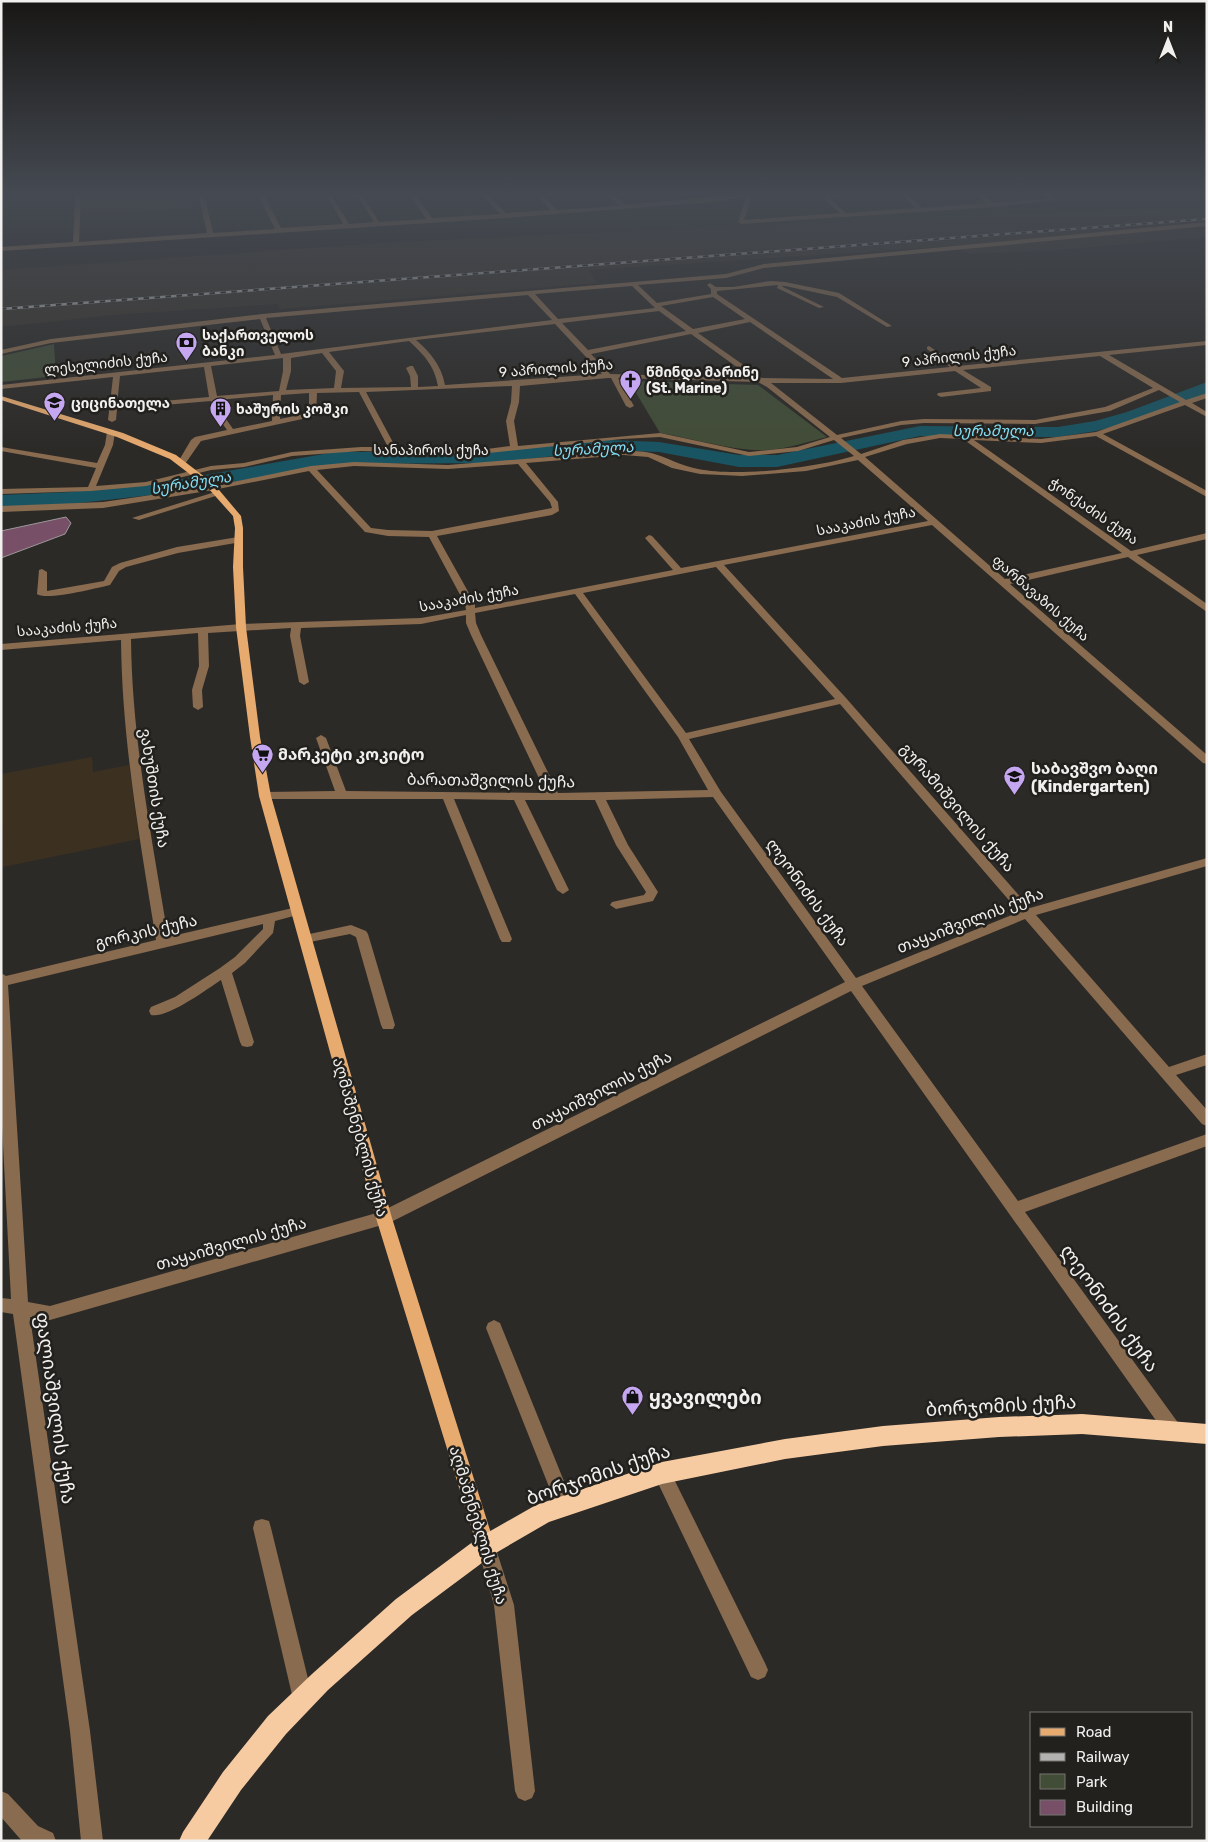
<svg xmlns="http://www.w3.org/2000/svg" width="1208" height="1842" font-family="Rubik,'Noto Sans Georgian',sans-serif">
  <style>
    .built { fill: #38332b }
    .education { fill: #3c3021 }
    .green { fill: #424d37 }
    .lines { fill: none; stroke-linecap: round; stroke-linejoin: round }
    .river { fill: #195462; fill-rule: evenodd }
    .building { fill: #775068; stroke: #9c989a }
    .minor { fill: #896b4f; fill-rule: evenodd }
    .major { fill: #e7aa6f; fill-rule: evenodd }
    .highway { fill: #f7cba2; fill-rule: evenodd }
    .rail-casing { stroke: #b3b2b0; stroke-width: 2.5 }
    .rail { stroke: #22211e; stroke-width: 2; stroke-dasharray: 5.5; stroke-linecap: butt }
    .labels { text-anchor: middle; stroke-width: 5; stroke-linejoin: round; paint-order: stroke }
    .far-poi-label { font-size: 14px; font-weight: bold; fill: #f1f0ee; stroke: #22211e; text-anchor: start }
    .far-street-label { font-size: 14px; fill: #f1f0ee; stroke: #22211e }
    .far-water-label { font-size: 15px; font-style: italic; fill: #83dff6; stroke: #22211e }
    .poi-label { font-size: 16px; font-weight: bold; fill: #f1f0ee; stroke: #22211e; text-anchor: start }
    .street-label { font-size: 16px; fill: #f1f0ee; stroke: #22211e }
    .near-street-label { font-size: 19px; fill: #f1f0ee; stroke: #22211e }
    .near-poi-label { font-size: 19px; font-weight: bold; fill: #f1f0ee; stroke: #22211e; text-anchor: start }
  </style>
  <rect width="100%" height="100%" fill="#2c2a27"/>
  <path class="built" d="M1207,208v29l-146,13 -90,4 -19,-8 -363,24 8,13 -317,26 -3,-5 -164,11 -112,12v-57l396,-28 490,-23z"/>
  <path class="education" d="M76,193h117l3,13 -120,11z
    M92,757l1,15 36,-7 10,74 -136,28 -2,-93z"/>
  <path class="green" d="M54,344l2,32 -55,6v-26z
    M629,381l129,4 69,52c-20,5 -40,12 -60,13 -29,2 -77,-12 -107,-17z"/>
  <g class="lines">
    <path class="river" d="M1207,382v11l-68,27 -43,11 -38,6 -138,-1 -143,31h-38l-80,-15 -51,-2 -115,13 -158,1 -165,29 -100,11 -69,3v-12l69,-3 100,-11 165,-29 158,-1 115,-11 51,2 80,13h38l143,-29 138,1 37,-6 32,-9z"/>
  </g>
  <path class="building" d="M66,517l5,6 -6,11 -64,24v-27z"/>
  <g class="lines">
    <path class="minor" d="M198,193h6l9,40 62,-4 -18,-36h6l18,35 62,-4 -18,-31h5l19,31 25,-2 -18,-29h5l18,29 47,-3 -17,-26h5l18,25 68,-4 -19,-21h5l20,20 45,-3 -17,-17h6l17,17 63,-4 -15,-13h6l15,12 127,-12 -9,27 96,-7 -17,-15 13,-5h10l-16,6 16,14 70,-5 -16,-15h6l16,15 65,-5 -13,-10h6l14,10 54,-4 -6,-6h6l8,7 -62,7 -253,17 -3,-2 9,-27 -23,6 -219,17 -504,33v-4l72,-5 2,-46 3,-2 3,2 -2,46 128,-9z
      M1207,222v4l-443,42 -38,10 -88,7 19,18 54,-9v-5l-4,-4 3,-2 6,4h17l37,-6 15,1 54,11 53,33 -5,1 -50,-30 -52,-11h-4l43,21 -5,1 -42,-20 1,-3 -61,6v3l125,84 108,-11 -23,-18v-2l2,-1 29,20 249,-25v4l-98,10 77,45 21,-7v5l-15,5 15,9v5l-22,-12 -82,29 104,57v6l-111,-61 -55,7 -67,-3 157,111 76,-18v6l-70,16 70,49v8l-79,-55 -118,27 197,171v9l-4,-1 -271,-238 -208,40 122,133 184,210 177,-50v8l-171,49 133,152 38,-13v11l-31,10 31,35v16l-5,-2 -177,-205 -163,67 156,215 189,-67v12l-182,66 154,212 3,6 -3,6 -6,2 -6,-2 -316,-445 -462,232 -339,97 -20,-3 60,414 13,110h-22l-11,-110 -57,-417 -12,-2v-14l10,1 -10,-193v-133l5,3 150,-36c-16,-100 -34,-199 -35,-300l-120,10v-6l240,-20 180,-6 45,-8 -1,-6 -36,-67 -41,-1 -23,-4 -56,-61 -96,19 -110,18 -102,4v-6l102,-4 110,-16 98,-20 43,-4 94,3 176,-14c9,0 18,0 27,2 16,4 30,13 47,16 40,8 117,-1 156,-13l-20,-16 -36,11 -49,5 -89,-19 -38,2 -143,15 -118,-3 -69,5 -48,11 -33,3 -65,16 -55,5 -90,3v-5l87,-2 8,-19 -95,-17v-4l96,16 8,-18 2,-13 4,-2 4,2 -2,13 -17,41 50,-4 65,-16 33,-3 48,-11 69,-5h27l-29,-55 -42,1 -1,23 -115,25 -16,23h-3l-4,-2 13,-22 4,-3 32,-7 -10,-14 -6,-15 -94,8 -1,11 -4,2 -4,-2 5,-43 -112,12v-4l274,-30 -15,-36 -209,24 -50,11v-4l50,-11 211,-25 464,-40 38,-10zM632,286l23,22 -97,11 -23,-25zM528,295l24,25 -271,34 -15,-36zM713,297l32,22 -52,10 -32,-23zM659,311l27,20 -98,19 -26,-27zM750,322l83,57 -71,-1 -64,-45zM555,324l47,50 -157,11c-4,-20 -14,-32 -29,-45zM691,334l61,44 -142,-4 -19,-20zM409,341c15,14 25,24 29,45l-20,1v-11l-5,-10h-3l-4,2 4,8 1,11 -70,1 3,-17 -15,-19zM322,353l14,18 -2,17 -48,2 5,-19v-13zM1100,356l53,32 -48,19 -70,13 -111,-1 -23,2 -64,14 -66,-52h70l114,-12 26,17 -43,5 -1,2 4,2 50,-6v-4l-28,-17zM283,358v13l-4,20 -62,5 -6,-30zM204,367l5,30 -92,8 3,-29zM608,378h3l15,28 4,2 4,-2 -16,-28 140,4 9,5 63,50 -33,10 -48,5 -89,-19 -142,13 -4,-25 5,-19 1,-16zM512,386l-1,16 -5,19 4,25 -31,4 -83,-2 -30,-56zM1159,390l21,12 -84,30 -55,7 -101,-5 -37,6 -42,14 -20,-16 60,-13 23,-2 111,1 75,-13zM309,393v20l-29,6 1,-24zM273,395l-1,26 -39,8 -9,-13 -6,-16zM940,438l23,1 159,114 -117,26 -140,-122 42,-13zM624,455l24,2 24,11 28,6 42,2 64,-5 52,-11 70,61 -247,47 -29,-32 -3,-1 -4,3 28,32 -198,38v-4l-38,-68 115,-21 7,-4 -1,-9 -32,-39zM518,464l32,38 2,6 -120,23 -44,-1 -17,-2 -54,-58 37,-4 94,3zM716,567l119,132 -149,34 -103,-140zM575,594l103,143 30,53 -150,3 -77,-158 -5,-12 -1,-10zM466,615v8l5,12 75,158 -200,-2 -20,-53 -5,-3 -5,3 19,53 -70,1 -4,1 -2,3 2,3h182l57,140 2,3h8l2,-3 -58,-140 60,1 43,90 6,4 6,-4 -44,-90h70l21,45 30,47 -2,3 -32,7 -2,3 6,4 37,-8 5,-9 -30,-47 -22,-45 107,-3 132,185 -465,230 -330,94 -22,-4 -20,-317 255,-61v5l-28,28 -15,11 -45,29 -24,10 -2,4 2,4c16,4 56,-26 70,-35l19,62 2,4 5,1 5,-1 2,-4 -22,-69 13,-10 28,-30 2,-12 26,-7 2,-3 -6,-4 -129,30c-16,-99 -36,-197 -37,-298l67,-6 1,33 -7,24 1,17 5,3 5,-3 -1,-17 7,-24 -1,-33 83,-5 -1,8 9,46 5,3 5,-3 -9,-46 1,-8 120,-4zM840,704l179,208 -163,66 -135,-186 -32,-53z
      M215,492l7,2 -83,26 -7,-2z
      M238,537l4,3 -1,2 -63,11 -52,14 -7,4 -9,14c-13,3 -64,16 -73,9l2,-24 3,-1 5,3v19l57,-10 8,-14 8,-4 57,-16z
      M351,925l15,6 2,3 27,91 -2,4h-10l-2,-4 -25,-88 -6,-3 -45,9 -4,-1 -2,-3 2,-3 4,-1z
      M494,1320l6,3 2,5 72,178 -3,6 -6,3 -6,-3 -73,-184 2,-5z
      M662,1464l6,3 97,196 3,7 -3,7 -7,3 -7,-3 -95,-198 -3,-6 3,-6z
      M262,1519l7,2 2,7 42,171 -3,7 -7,3 -7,-3 -3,-7 -40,-171 2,-7z
      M486,1537l7,2 2,7 19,59 21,186 -3,7 -7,3 -7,-3 -3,-7 -21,-186 -17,-59 2,-7z
      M1,1791l7,3 30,32 15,7 3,8h-34l-21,-24z"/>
    <path class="major" d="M1,396l122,37 53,22 38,29 27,32 2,12v39l3,60 14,110 11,59 121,422 103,328 -2,7 -7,2 -7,-2 -2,-7 -101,-328 -117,-422 -9,-59 -14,-110 -3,-60 2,-39 -2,-12 -25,-28 -38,-29 -53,-22 -116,-37z"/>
    <path class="highway" d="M1082,1414l125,10v20l-125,-10 -83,3 -116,9 -98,13 -123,25 -113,38 -55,32 -82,61 -84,75 -42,44 -45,56 -34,51h-28l4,-9 40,-60 45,-56 44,-42 84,-75 82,-61 58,-33 126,-43 123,-23 98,-13 116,-9z"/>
    <defs>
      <path id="rail" d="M1,309l1206,-90"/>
    </defs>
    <use href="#rail" class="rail-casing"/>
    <use href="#rail" class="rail"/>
  </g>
  <linearGradient id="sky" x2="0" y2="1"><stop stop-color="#181715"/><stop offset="0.43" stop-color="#454a52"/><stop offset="1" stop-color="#454a52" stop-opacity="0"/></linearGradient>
  <rect width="1208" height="451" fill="url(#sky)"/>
  <defs>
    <symbol id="bank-pin" viewBox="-11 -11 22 30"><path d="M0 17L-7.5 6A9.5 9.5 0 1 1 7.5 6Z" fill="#c5a6f0" stroke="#22211e"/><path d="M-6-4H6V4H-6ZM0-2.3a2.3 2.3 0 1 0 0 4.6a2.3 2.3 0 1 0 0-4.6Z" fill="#111"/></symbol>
    <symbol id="church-pin" viewBox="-11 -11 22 30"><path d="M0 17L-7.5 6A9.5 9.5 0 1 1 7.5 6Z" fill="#c5a6f0" stroke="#22211e"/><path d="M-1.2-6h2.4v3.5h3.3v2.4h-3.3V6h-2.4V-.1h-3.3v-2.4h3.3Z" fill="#111"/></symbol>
    <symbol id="school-pin" viewBox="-11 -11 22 30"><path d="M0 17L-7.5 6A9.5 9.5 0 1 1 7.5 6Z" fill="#c5a6f0" stroke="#22211e"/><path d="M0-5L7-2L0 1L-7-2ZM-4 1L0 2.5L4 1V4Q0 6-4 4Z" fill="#111"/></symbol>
    <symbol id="building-pin" viewBox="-11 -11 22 30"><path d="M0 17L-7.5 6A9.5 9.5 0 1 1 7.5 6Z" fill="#c5a6f0" stroke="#22211e"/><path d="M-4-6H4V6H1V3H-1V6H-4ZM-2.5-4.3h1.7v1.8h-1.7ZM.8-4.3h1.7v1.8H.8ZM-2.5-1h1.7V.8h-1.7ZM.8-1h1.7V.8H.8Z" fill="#111"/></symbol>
    <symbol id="supermarket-pin" viewBox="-11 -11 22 30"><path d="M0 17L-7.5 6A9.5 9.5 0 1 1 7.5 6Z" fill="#c5a6f0" stroke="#22211e"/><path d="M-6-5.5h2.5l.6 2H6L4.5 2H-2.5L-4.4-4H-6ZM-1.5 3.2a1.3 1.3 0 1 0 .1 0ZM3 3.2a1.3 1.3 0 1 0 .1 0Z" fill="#111"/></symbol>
    <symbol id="shop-pin" viewBox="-11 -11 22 30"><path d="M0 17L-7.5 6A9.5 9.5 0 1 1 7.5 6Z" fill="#c5a6f0" stroke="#22211e"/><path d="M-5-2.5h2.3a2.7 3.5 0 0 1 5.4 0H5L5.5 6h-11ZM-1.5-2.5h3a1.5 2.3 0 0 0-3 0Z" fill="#111"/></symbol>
  </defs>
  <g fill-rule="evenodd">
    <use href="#bank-pin" x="174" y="330" width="25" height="34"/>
    <use href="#church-pin" x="618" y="368" width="25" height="34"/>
    <use href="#school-pin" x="42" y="390" width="25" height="34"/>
    <use href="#building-pin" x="208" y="396" width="25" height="34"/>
    <use href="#supermarket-pin" x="250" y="742" width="25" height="34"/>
    <use href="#school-pin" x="1002" y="764" width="25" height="34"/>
    <use href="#shop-pin" x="620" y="1384" width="25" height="34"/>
  </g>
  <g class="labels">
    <g class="far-poi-label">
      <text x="202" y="340">საქართველოს<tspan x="202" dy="16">ბანკი</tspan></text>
      <text x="646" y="377">წმინდა მარინე<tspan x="646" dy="16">(St. Marine)</tspan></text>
      <text x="71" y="408">ციცინათელა</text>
      <text x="236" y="414">ხაშურის კოშკი</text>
    </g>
    <g class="far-street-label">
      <text transform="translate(959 356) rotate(-6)" y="5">9 აპრილის ქუჩა</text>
      <text transform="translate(106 363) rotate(-6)" y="5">ლესელიძის ქუჩა</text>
      <text transform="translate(556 368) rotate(-4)" y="5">9 აპრილის ქუჩა</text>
      <text x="431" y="455">სანაპიროს ქუჩა</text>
      <text transform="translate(1094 511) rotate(35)" y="5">ჭონქაძის ქუჩა</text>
      <text transform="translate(866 521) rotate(-11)" y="5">სააკაძის ქუჩა</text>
      <text transform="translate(469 598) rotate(-10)" y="5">სააკაძის ქუჩა</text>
      <text transform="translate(1041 598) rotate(41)" y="5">ფარნავაზის ქუჩა</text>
      <text transform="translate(67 627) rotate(-5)" y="5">სააკაძის ქუჩა</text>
    </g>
    <g class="far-water-label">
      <text x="993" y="436">სურამულა</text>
      <text transform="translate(593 449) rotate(-3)" y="5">სურამულა</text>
      <text transform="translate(191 483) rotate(-9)" y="5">სურამულა</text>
    </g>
    <g class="poi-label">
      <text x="278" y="760">მარკეტი კოკიტო</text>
      <text x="1031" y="774">საბავშვო ბაღი<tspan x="1031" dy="18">(Kindergarten)</tspan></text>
    </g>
    <g class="street-label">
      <text transform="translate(491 780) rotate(1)" y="6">ბარათაშვილის ქუჩა</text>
      <text transform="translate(155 788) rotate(81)" y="6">ვახუშთის ქუჩა</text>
      <text transform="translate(958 807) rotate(49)" y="6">გურამიშვილის ქუჩა</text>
      <text transform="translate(808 892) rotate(54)" y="6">ლეონიძის ქუჩა</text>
      <text transform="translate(970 920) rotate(-21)" y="6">თაყაიშვილის ქუჩა</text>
      <text transform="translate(146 931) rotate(-13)" y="6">გორკის ქუჩა</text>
      <text transform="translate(601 1090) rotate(-27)" y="6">თაყაიშვილის ქუჩა</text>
      <text transform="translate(361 1137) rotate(74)" y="6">აღმაშენებლის ქუჩა</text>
      <text transform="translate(231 1243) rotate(-16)" y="6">თაყაიშვილის ქუჩა</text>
      <text transform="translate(479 1525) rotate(73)" y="6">აღმაშენებლის ქუჩა</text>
    </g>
    <g class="near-street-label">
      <text transform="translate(1110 1308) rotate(54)" y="7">ლეონიძის ქუჩა</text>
      <text transform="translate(1001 1405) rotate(-3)" y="7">ბორჯომის ქუჩა</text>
      <text transform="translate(56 1408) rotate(82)" y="7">ფალიაშვილის ქუჩა</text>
      <text transform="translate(598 1474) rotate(-19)" y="7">ბორჯომის ქუჩა</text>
    </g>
    <g class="near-poi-label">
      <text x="649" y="1404">ყვავილები</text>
    </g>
  </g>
  <rect width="1208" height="1842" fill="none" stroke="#f1f0ee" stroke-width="5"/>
  <rect x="1030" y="1712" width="162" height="115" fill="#22211e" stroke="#757471"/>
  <rect x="1040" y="1728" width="25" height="8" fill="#e7aa6f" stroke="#757471"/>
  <text x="1076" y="1737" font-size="15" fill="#f1f0ee">Road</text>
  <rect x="1040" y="1753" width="25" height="8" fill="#b3b2b0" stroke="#757471"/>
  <text x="1076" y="1762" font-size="15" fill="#f1f0ee">Railway</text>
  <rect x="1040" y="1774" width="25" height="15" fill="#424d37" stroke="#757471"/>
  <text x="1076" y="1787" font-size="15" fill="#f1f0ee">Park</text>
  <rect x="1040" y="1800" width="25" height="15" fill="#775068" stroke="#757471"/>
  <text x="1076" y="1812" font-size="15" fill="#f1f0ee">Building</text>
  <g transform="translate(1168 40)" stroke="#22211e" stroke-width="4" paint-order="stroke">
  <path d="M0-4L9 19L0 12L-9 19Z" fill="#f1f0ee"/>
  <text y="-8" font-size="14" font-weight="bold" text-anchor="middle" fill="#f1f0ee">N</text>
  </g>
</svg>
